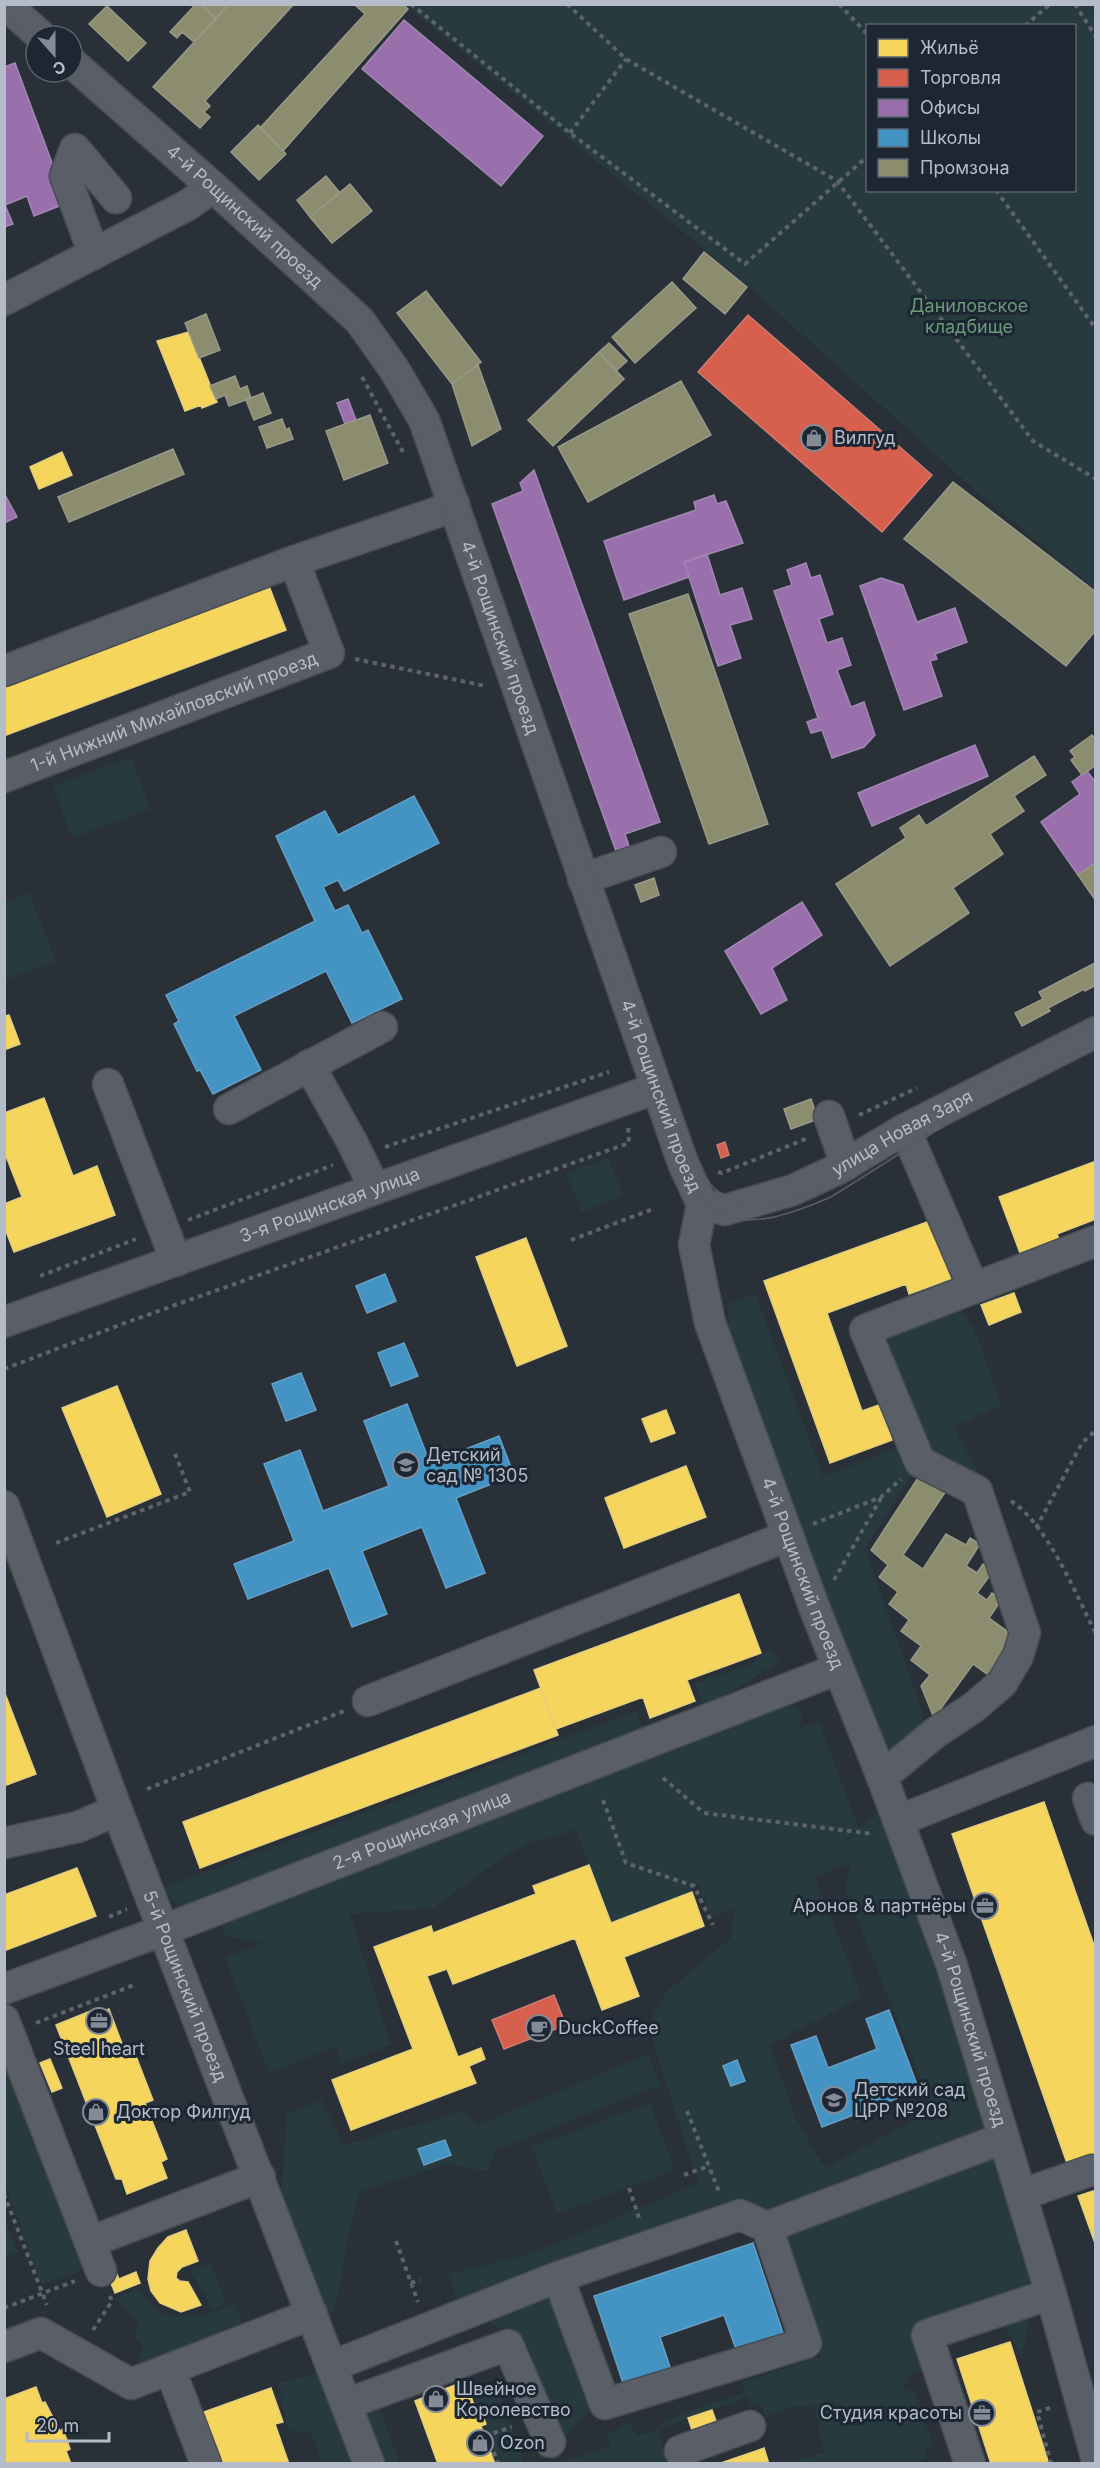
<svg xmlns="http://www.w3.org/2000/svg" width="1100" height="2468" font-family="Inter,sans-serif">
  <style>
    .green { fill: #273a3e; fill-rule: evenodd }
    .homes { fill: #f6d55c; stroke: #e2ce7d; stroke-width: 1.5 }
    .shops { fill: #d6604d; stroke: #cc7c72; stroke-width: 1.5 }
    .offices { fill: #9970ab; stroke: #a187b4; stroke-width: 1.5 }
    .schools { fill: #4393c3; stroke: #659fc5; stroke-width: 1.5 }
    .industry { fill: #8c8c6e; stroke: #989a89; stroke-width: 1.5 }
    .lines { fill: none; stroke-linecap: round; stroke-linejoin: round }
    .minor-casing { stroke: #484c53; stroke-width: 33 }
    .path { stroke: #5d636a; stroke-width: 4; stroke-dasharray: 4.5 4.5; stroke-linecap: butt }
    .minor { stroke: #5a5e66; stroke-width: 30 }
    .tram { stroke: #595d64; stroke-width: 1.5 }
    .labels { text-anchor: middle; stroke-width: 6; stroke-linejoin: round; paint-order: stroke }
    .street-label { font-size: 18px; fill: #b4bcc9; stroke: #1d2633 }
    .park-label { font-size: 18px; fill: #6b9a76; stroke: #1d2633 }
    .poi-label { font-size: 18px; fill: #b4bcc9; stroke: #1d2633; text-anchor: start }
  </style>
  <rect width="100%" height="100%" fill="#2a3038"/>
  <path class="green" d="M405,5h690v584l-112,-92 -247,-222zM868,26h206v164h-206z
    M131,757l19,52 -78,29 -19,-52z
    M29,893l27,68 -51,20v-79z
    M608,1158l15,37 -41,17 -16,-38z
    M948,1285l31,55 22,65 -47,22 24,45 -50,-10 -14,10 -49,77 58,164v14l-39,38 -115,-303 -40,-131 -1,-27 27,-11 68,183 77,-29 -48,-129z
    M770,1649l9,13 -74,47 -10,-26 54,-18z
    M784,1702l18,10 -2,16 19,-7 40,108 18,-16 59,154 100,311 -14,79 -29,-51 -81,29 14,35 -18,5 1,6 -6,3 3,7 7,-2 21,57 -10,3 3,9 -15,5h-123l35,-11 -10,-45 -20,-1 -28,10 -6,-12h-9l-3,-7 -91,33 14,33h-110v-2l49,-14 -4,-12 23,-14 7,15 21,-6 8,-10 81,-28 -4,-10 79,-26 -37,-98 -41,-31 -24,-23 -174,71 50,130 -35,37 -53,-110 -48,-27 -11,-31 88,-22 162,-69 -50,-157 17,-33 65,-54 5,-31 -23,8 -15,-34 -5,10 -81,31 -35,-93 -45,12 -27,14 -70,52 -84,6 41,131 -50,19 -4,-17 -68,26 -44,-116 38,-14 -38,-7 -6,-17zM851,1863l-6,26 88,221 -108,58 -29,-49 -26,-74 92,-48 -47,-120z
    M636,1711l9,21 -463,181 -19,-25z
    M4,2039l89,226 -51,20 -37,-99z
    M648,2054l12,31 -164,65 -9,21 -40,-7 -87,28 -11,40 -10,61 -12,33 -47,-113 7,-100 34,-13 23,45 120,-34 14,14z
    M650,2103l25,67 -118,44 -25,-67z
    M4,2218l14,34 -13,5h-1z
    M211,2263l15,41 -13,5 -23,-38z
    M139,2288c16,25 24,32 54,27l4,3 38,-15 11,28 -93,36 -15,-6 5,-14 -9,-12 5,-14 -24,-22z
    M323,2372l56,36 21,55h-78l-11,-31 -23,-1 -10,-48z
    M511,2380l4,10 -15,7 24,66h-27l-22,-63 10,-2 -2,-7z"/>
  <path class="homes" d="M189,332l28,70 -15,6 -1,-3 -16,6 -28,-70z
    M62,452l10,23 -33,14 -9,-22z
    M269,586l17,44 -282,106v-50z
    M9,1015l11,29 -16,6v-34z
    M44,1098l29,78 24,-10 18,49 -101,37 -10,-26v-22l18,-7 -18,-46v-38z
    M1096,1161v58l-39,15 5,13 -39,14 -24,-64z
    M930,1221l21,58 -42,15 -3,-10 -79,29 35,98 17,-6 13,35 -62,23 -66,-182z
    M526,1238l41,108 -50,20 -41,-109z
    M1014,1293l7,19 -32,13 -8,-20z
    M117,1386l44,108 -54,23 -45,-109z
    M666,1410l9,23 -24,9 -9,-23z
    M686,1466l20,51 -82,31 -19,-50z
    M739,1594l22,59 -74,27 8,21 -45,17 -7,-21 -87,32 -22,-59z
    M541,1688l17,47 -358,133 -17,-46z
    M4,1691l32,83 -32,12z
    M1044,1802l52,149v230l-27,-12 -117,-335z
    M589,1865l22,58 81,-31 12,34 -80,31 15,39 -37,14 -27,-72 -122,46 -6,-15 -20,7 31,81 23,-9 4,11 -16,7 7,17 -125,47 -19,-50 81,-31 -39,-102 57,-21 2,7 55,-21 48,-18 -3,-8z
    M77,1868l19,48 -92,35v-56z
    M109,2009l15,40 8,-3 21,54 -8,3 22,56 -6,3 6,16 -40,16 -5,-15h-6l-60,-154 37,-15 2,5z
    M50,2059l12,29 -10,4 -12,-29z
    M1096,2190v56l-18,-50z
    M186,2230l12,31 -16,6 -5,5 -1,6 4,3 8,1 13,23 -20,7 -21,-9 -9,-12 -3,-12 2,-18 8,-13 10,-11z
    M116,2272l3,7 17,-7 4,11 -25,10 -7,-17z
    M1010,2342l39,122h-58l-34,-105z
    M465,2381l13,34 4,-2 4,11 -5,2 14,38h-57l-23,-63z
    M36,2387l6,16 3,-1 15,29 3,-2 7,20 -4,2 5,13h-67v-65z
    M271,2388l12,34 -8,2 14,40h-66l-19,-52z
    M712,2410l4,11 -24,9 -4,-12z
    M764,2448l5,16h-51l38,-13z"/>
  <path class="shops" d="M748,315l184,160 -50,57 -184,-160z
    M725,1142l4,13 -8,3 -4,-13z
    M554,1995l12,30 -62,24 -12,-29z"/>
  <path class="offices" d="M404,20l139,116 -42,50 -139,-117z
    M15,63l52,140 -33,13 -7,-20 -22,9 8,19 -9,3v-160z
    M348,399l8,21 -11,4 -8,-21z
    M534,470l126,352 -35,12 5,15 -13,5 -125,-350 31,-13 -3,-8z
    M4,493l13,24 -13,6z
    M714,495l3,9 9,-3 17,42 -59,19 5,15 -65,23 -20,-59 92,-31 -2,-8z
    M707,554l13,41 22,-7 10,31 -22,6 11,33 -23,8 -34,-104z
    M806,563l5,15 9,-3 13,39 -14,5 8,24 15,-5 9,27 -14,5 14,37 13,-5 11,33 -11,12 -32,11 -10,-28 -11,3 -4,-11 11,-4 -44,-127 18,-6 -5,-15z
    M881,578l22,7 14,37 38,-14 12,34 -32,12 2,5 -7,2 12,35 -38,14 -44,-124z
    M975,745l13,31 -116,50 -14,-33z
    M1087,771l9,12v80l-18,12 -37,-53 39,-28 -8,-12z
    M802,902l20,33 -50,33 15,32 -26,14 -36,-63z"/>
  <path class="schools" d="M414,796l25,47 -95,48 -6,-11 -15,7 12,24 13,-6 14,28 6,-3 34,69 -50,24 -26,-52 -92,45 27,54 -48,24 -13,-24 -3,1 -23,-47 5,-3 -13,-26 149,-74 -39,-85 49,-25 13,24z
    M385,1274l11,27 -29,12 -11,-27z
    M404,1343l14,33 -27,10 -13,-33z
    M301,1373l15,37 -30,11 -14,-37z
    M407,1404l23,59 69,-27 15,39 -58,23 29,75 -39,15 -24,-61 -60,24 25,63 -35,13 -23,-59 -81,31 -14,-35 60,-23 -30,-77 36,-14 23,61 66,-25 -25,-65z
    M889,2010l30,80 -97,37 -31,-82 25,-9 12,32 49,-19 -11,-30z
    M737,2060l8,21 -14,5 -8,-20z
    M445,2140l6,15 -27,10 -6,-16z
    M753,2243l33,99 -47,16 -15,-43 -64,22 14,42 -47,16 -33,-99z"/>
  <path class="industry" d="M196,4h4l16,15 -22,23 -12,-10 -5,6 -7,-6z
    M200,4h29l-13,15z
    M229,4h65l-89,97 5,5 -6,6 6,5 -10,11 -47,-41z
    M354,4h49l5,5 -125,142 -23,-23 105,-114z
    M107,6l39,37 -18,18 -39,-37z
    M258,125l28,29 -27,26 -28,-28z
    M326,176l14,17 -30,24 -13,-17z
    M350,184l22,27 -40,32 -22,-26z
    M704,252l43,35 -22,27 -42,-35z
    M672,282l24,26 -61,55 -23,-26z
    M426,291l55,71 -29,22 -55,-71z
    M206,314l14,36 -21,8 -14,-35z
    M609,343l18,18 -11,10 -17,-19z
    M599,352l25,27 -71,67 -25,-26z
    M478,365l23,64 -29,17 -20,-62z
    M235,376l5,13 7,-3 4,12 -22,8 -4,-11 -9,4 -6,-13z
    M681,381l30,54 -123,67 -30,-55z
    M263,393l8,20 -17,7 -8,-20z
    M370,415l18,48 -44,17 -18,-49z
    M282,419l4,11 3,-2 4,11 -26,9 -8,-21z
    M173,449l11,25 -115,48 -11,-25z
    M953,482l143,110v38l-30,36 -162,-127z
    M688,594l80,230 -59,20 -80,-230z
    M1092,735l4,6v24l-14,10 -11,-15 4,-3 -5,-6z
    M1034,756l12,19 -32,21 10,15 -34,23 13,20 -50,34 16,25 -79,53 -54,-82 70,-46 -6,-10 19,-13 7,11z
    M1096,863v38l-18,-26z
    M654,878l5,17 -18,7 -6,-17z
    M1095,963l1,22 -11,6 -1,-2 -36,19 2,3 -28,15 -7,-13 28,-14 -4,-7z
    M811,1099l7,20 -27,10 -7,-20z
    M925,1467l25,18 -47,70 20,14 23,-35 20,11 4,-7 10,6 -14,22 11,7 6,-9 10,7 -16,22 10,7 5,-7 10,6 -13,19 29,21 -27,38 -18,-13 -39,54 -13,-32 9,-11 -19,-15 10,-14 -20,-15 8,-11 -20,-16 9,-12 -19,-15 9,-12 -17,-15z"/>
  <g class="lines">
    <defs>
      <g id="minor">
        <path d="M5,4l36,32"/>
        <path id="s1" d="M72,63l141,124 147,134 34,48 30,51 259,743 19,41 -8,41 16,78 106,289 66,165 70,189 99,328 45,163"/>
        <path d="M94,254l-29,-78 10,-27 41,49"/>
        <path d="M4,300l184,-95 25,-18"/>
        <path d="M4,671l290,-110 141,-48 19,-9"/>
        <path id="s2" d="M4,777l325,-124 -35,-92"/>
        <path d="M583,879l78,-27"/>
        <path d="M309,1065l43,77 23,47"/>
        <path d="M108,1084l68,177"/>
        <path d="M229,1109l153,-82"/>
        <path d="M829,1116l17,49"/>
        <path d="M905,1129l68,158"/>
        <path id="s3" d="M702,1204l23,6 68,-20 45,-21 67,-40 191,-97"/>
        <path id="s4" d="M4,1322l653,-234"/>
        <path id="s5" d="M4,1506l113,304 252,654"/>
        <path d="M368,1701l420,-165"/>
        <path d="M882,1777l53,-44 39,-26 28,-24 16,-27 7,-23 -48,-142 -57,-29 -55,-132 231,-89"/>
        <path d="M1088,1798l8,22"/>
        <path d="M898,1821l198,-80"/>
        <path d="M4,1843l74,-16 39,-17"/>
        <path id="s6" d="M4,1989l160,-59 674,-261"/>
        <path d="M4,2020l97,251"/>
        <path d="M1021,2195l71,-25"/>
        <path d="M767,2227l237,-89"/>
        <path d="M90,2242l170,-65"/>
        <path d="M4,2347l37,-14 90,51 181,-70"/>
        <path d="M332,2366l226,-89 47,127 201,-61 -39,-116 -27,-12 -182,62"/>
        <path d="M170,2369l36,95"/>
        <path d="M346,2404l162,-59 42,97"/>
        <path d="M680,2451l70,-25"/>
        <path d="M970,2464l-43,-129 124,-41"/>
      </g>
    </defs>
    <use href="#minor" class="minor-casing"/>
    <path class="path" d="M411,4l159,129 175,131 123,-108
      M567,4l59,55 211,122 196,260 63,38
      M839,4l29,31
      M1075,4l21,33
      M1025,26l25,-22
      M570,133l56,-74
      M996,190l100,139
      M362,377l41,75
      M355,659l131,27
      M859,1115l58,-27
      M385,1147l224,-75
      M718,1172l4,1 86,-35
      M188,1220l145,-55
      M571,1240l82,-31
      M40,1276l96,-37
      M4,1369l121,-46 504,-180 -1,-16
      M1011,1501c37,24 65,94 85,133
      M813,1524l68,-27 20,-18
      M1036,1528l46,-85 14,-13
      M56,1543l134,-51 -16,-41
      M834,1580l47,-82
      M663,1778l41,35 169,21
      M147,1789l197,-78
      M603,1800l23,63 68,23 19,39
      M109,1917l18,-8
      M36,2023l98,-38
      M687,2111l33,83
      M684,2175l25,-9
      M629,2188l11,33
      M4,2194l43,111
      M396,2241l22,61
      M411,2283l9,-3
      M4,2308l71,-27
      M93,2330l19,-29 -2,-5
      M488,2435l10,29
      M485,2436l27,-9
      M1051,2464l-14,-52 16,-5"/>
    <use href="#minor" class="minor"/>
    <path class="tram" d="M24,4l36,32
      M4,15l32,28
      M72,47l296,268 35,48 30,52 26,67 223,654c33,78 70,84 144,51l157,-109 113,-57
      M68,72l283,255 35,48 28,50 254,716c36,94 79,92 163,56l160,-101 105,-53"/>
  </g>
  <defs>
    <symbol id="shop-ring" viewBox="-11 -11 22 22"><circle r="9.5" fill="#1d2633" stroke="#848b96" stroke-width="1.5"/><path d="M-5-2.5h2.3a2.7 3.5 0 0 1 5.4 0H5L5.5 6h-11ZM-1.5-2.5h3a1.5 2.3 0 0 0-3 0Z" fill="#848b96"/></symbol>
    <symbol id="school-ring" viewBox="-11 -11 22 22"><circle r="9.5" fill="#1d2633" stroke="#848b96" stroke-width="1.5"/><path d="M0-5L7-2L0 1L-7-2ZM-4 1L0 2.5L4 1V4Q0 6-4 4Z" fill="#848b96"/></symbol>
    <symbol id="office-ring" viewBox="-11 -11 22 22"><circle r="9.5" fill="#1d2633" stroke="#848b96" stroke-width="1.5"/><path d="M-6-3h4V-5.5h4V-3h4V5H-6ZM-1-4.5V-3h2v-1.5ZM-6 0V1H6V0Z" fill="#848b96"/></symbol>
    <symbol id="cafe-ring" viewBox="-11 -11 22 22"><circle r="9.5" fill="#1d2633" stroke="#848b96" stroke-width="1.5"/><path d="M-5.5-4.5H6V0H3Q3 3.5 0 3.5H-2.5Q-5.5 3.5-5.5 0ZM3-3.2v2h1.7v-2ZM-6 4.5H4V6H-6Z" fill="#848b96"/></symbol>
  </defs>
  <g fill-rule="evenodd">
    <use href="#shop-ring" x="799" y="423" width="30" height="30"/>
    <use href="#school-ring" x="391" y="1450" width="30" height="30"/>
    <use href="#office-ring" x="970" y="1891" width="30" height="30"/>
    <use href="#office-ring" x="84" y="2006" width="30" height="30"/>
    <use href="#cafe-ring" x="524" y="2013" width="30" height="30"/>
    <use href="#school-ring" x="819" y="2085" width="30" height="30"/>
    <use href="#shop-ring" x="81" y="2097" width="30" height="30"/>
    <use href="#shop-ring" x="421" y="2384" width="30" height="30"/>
    <use href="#office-ring" x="967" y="2398" width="30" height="30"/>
    <use href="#shop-ring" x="465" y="2428" width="30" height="30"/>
  </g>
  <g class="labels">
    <g class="street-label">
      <text dy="6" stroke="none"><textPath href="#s1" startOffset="231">4-й Рощинский проезд</textPath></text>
      <text dy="6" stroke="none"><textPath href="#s1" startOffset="735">4-й Рощинский проезд</textPath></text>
      <text dy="6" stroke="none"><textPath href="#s2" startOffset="182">1-й Нижний Михайловский проезд</textPath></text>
      <text dy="6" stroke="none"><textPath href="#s1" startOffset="1221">4-й Рощинский проезд</textPath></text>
      <text dy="6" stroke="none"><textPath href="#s3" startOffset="218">улица Новая Заря</textPath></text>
      <text dy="6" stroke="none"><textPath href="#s4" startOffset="346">3-я Рощинская улица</textPath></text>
      <text dy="6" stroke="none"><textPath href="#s1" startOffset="1725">4-й Рощинский проезд</textPath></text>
      <text dy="6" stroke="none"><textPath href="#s6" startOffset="447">2-я Рощинская улица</textPath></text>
      <text dy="6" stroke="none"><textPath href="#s5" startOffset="513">5-й Рощинский проезд</textPath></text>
      <text dy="6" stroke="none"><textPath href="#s1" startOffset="2211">4-й Рощинский проезд</textPath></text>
    </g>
    <g class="park-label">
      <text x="969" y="312">Даниловское<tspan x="969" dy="21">кладбище</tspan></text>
    </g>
    <g class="poi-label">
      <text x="834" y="444">Вилгуд</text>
      <text x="426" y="1461">Детский<tspan x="426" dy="21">сад № 1305</tspan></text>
      <text x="966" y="1912" text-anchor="end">Аронов &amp; партнёры</text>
      <text x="558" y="2034">DuckCoffee</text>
      <text x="99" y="2055" text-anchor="middle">Steel heart</text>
      <text x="854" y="2096">Детский сад<tspan x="854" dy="21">ЦРР №208</tspan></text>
      <text x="116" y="2118">Доктор Филгуд</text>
      <text x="456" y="2395">Швейное<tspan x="456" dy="21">Королевство</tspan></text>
      <text x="962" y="2419" text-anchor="end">Студия красоты</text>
      <text x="500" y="2449">Ozon</text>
    </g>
  </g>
  <rect width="1100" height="2468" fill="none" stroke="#b4bcc9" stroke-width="12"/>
  <rect x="866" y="24" width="210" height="168" fill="#1d2633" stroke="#59626f" stroke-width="1.5"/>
  <rect x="878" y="39" width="30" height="18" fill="#f6d55c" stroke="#59626f" stroke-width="1.5"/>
  <text x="920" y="54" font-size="18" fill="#b4bcc9">Жильё</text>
  <rect x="878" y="69" width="30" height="18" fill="#d6604d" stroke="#59626f" stroke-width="1.5"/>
  <text x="920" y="84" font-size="18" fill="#b4bcc9">Торговля</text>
  <rect x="878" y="99" width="30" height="18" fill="#9970ab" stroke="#59626f" stroke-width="1.5"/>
  <text x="920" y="114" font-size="18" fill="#b4bcc9">Офисы</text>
  <rect x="878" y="129" width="30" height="18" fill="#4393c3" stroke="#59626f" stroke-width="1.5"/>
  <text x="920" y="144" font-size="18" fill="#b4bcc9">Школы</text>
  <rect x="878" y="159" width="30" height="18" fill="#8c8c6e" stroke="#59626f" stroke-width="1.5"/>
  <text x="920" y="174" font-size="18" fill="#b4bcc9">Промзона</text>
  <g transform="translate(54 54) rotate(159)"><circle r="28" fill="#1d2633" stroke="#59626f" stroke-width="1.5"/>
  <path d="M0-4.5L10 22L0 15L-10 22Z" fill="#848b96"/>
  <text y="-9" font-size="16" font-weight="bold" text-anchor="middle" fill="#b4bcc9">С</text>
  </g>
  <path d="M27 2432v9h82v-9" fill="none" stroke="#b4bcc9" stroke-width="3"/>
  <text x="36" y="2432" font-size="18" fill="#b4bcc9" stroke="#1d2633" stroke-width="4.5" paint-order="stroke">20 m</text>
</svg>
